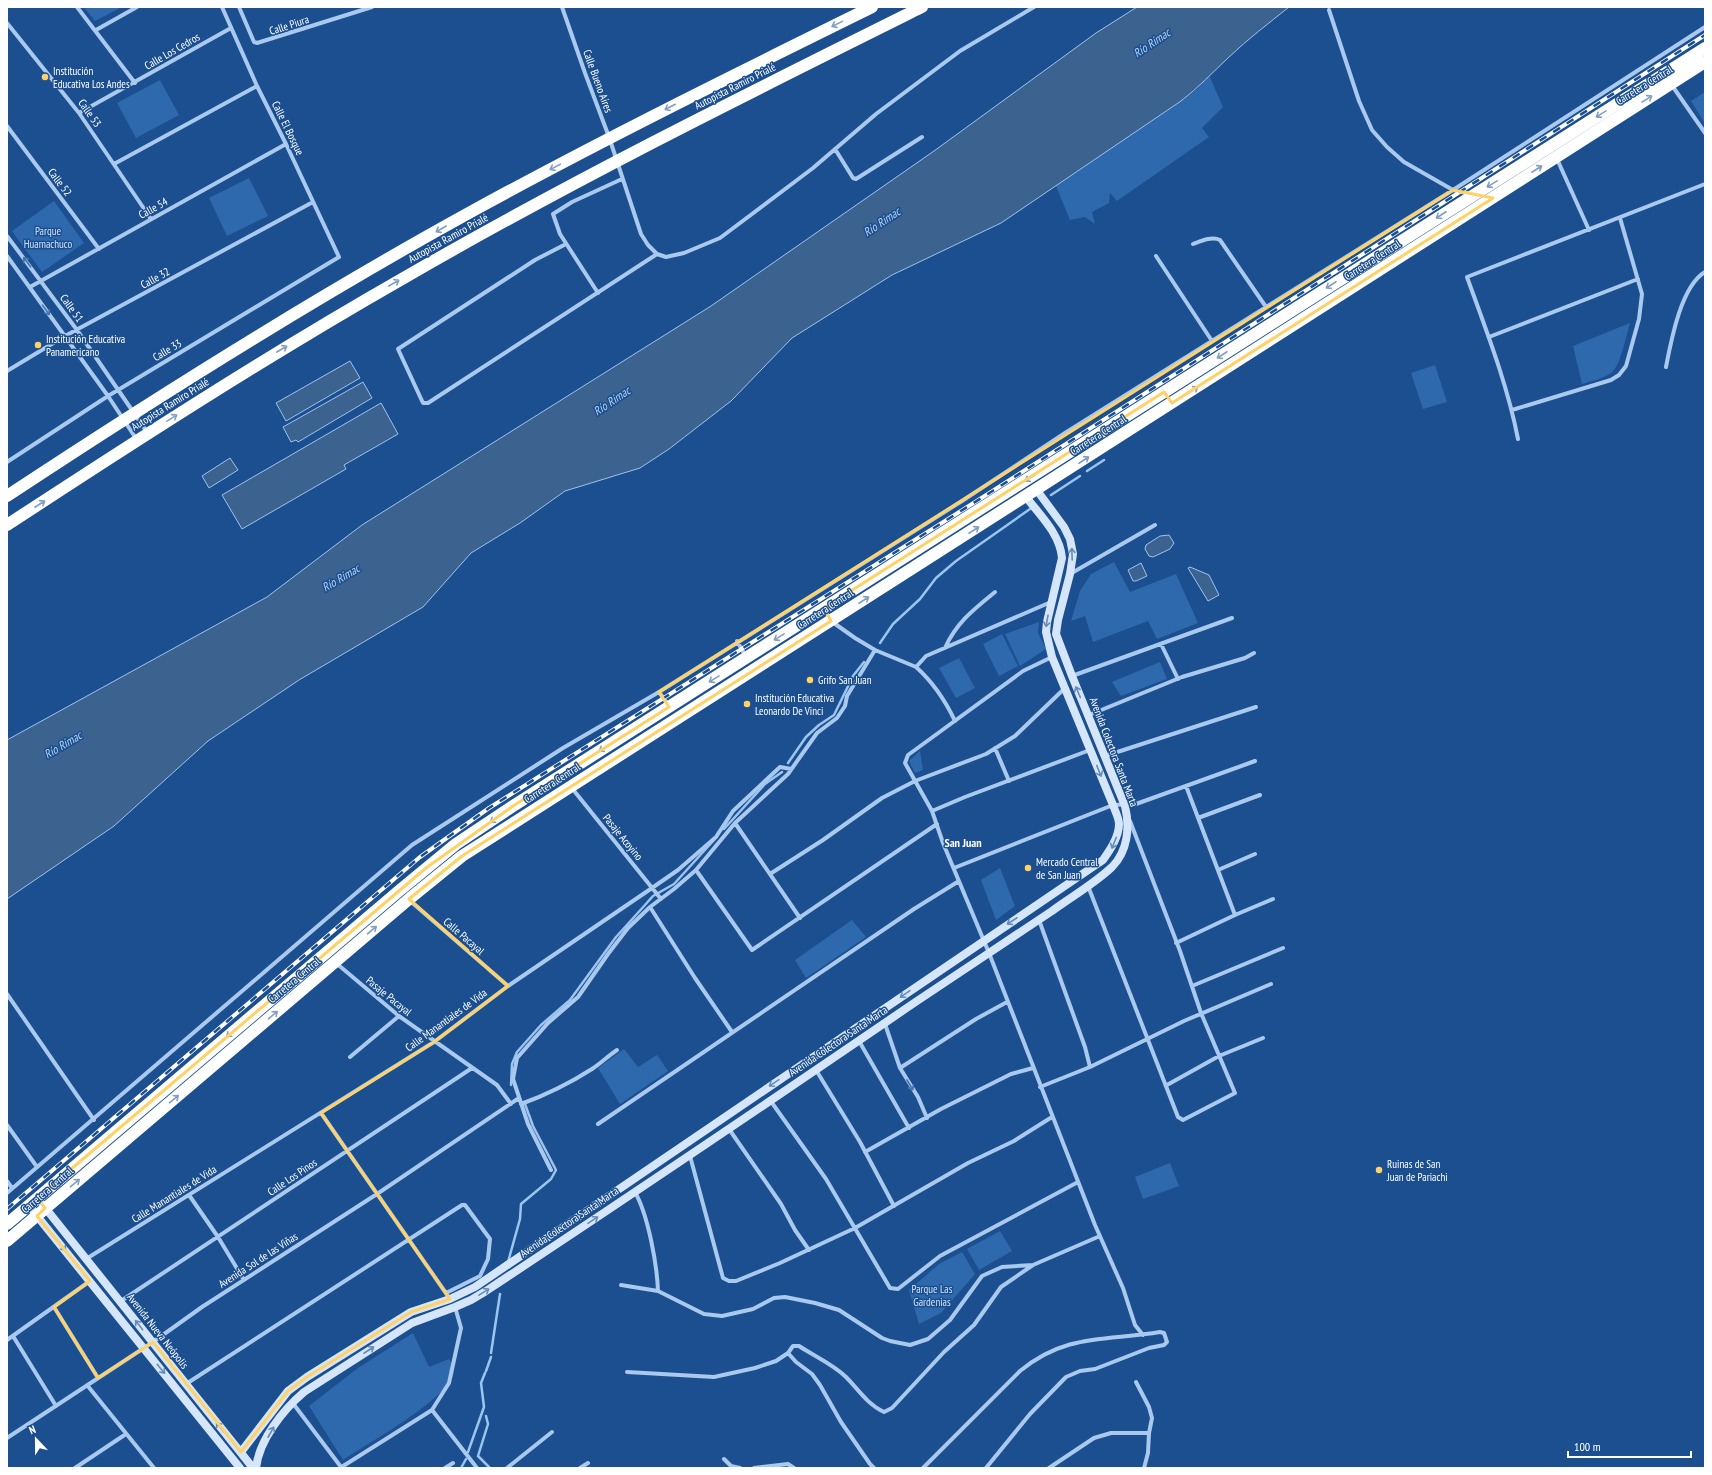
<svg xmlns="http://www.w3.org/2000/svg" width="1712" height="1475" font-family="'PT Sans Narrow',sans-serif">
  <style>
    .green { fill: #2e69ad }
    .water { fill: #3c6290; stroke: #9cc4f0 }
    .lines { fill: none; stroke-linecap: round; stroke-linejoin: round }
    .stream { stroke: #9cc4f0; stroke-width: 2.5 }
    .street { stroke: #a9c9ee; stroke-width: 4 }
    .secondary { stroke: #d6e6fa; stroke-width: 8 }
    .highway { stroke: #fff; stroke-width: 12 }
    .rail-casing { stroke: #fff; stroke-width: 4 }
    .rail { stroke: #1b4f8f; stroke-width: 2.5; stroke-dasharray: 8; stroke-linecap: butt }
    .oneway { stroke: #829ec1 }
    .oneway2 { stroke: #4674ac }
    .oneway3 { stroke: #668bba }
    .marked { fill: none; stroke: #ffd166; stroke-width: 3; stroke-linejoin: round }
    .poi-dot { fill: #ffd166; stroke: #1b4f8f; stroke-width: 1.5 }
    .labels { text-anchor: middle; stroke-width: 3; stroke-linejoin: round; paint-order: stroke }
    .street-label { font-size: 11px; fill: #fff; stroke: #1b4f8f }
    .poi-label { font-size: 11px; fill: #fff; stroke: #1b4f8f; text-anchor: start }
    .park-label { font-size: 11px; fill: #cfe3fa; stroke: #1b4f8f }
    .water-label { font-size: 12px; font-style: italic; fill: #b5d3f5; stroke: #1b4f8f }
    .neighbourhood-label { font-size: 12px; font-weight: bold; fill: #fff; stroke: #1b4f8f }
  </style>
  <rect width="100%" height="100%" fill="#1b4f8f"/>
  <path class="green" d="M84,7h38l-27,14z
    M1209,75l14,32 -21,21 7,9 -92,64 -7,-8 -1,10 -17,9 3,12 -10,-7 -15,3 -14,-34 125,-85 17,-13z
    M160,80l19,35 -43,23 -19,-35z
    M1705,92v32l-14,-23z
    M249,178l19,38 -41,20 -18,-38z
    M54,201l30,42 -42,29 -30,-41z
    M1630,323c-4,12 -9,43 -19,50 -8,6 -20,8 -29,11l-9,-38z
    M1435,365l12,37 -24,7 -12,-36z
    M1114,562l16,30 46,-18 22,49 -41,16 -9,-18 -55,21 -8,-26 -14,5 9,-30 11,-17z
    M1039,622l-1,11 8,16 -26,17 -15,-32z
    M1002,634l16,32 -19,10 -16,-32z
    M959,658l16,30 -19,10 -17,-30z
    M1160,662l7,17 -46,17 -9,-14z
    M920,751l3,19 -8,3 -6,-12z
    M1000,868l15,38 -19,14 -15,-40z
    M852,920l14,17 -60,41 -11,-18z
    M624,1049l14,18 19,-12 11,16 -48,33 -22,-36z
    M1170,1163l9,23 -36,13 -8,-22z
    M1000,1231l12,20 -33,19 -12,-21z
    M962,1252l13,22 -34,39 -22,11 -10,-34 30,-26z
    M413,1333l16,34 20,-8c3,5 6,10 4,17 -12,27 -83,66 -110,84l-34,-54 49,-38z"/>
  <path class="water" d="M1137,7h152c-20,16 -41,32 -60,50 -16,15 -31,31 -48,44l-180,122 -109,52 -100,63 -61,63 -62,48 -29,19 -75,23 -45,32 -49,30 -48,54 -124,73 -91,61 -94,85 -107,73v-159l260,-143 95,-72 349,-219 223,-155 162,-118z
    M350,361l10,17 -74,43 -10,-18z
    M363,382l9,16 -74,44 -2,-2 -5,2 -8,-15z
    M381,403l17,31 -54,31 2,4 -104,60 -20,-34z
    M230,458l8,12 -29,18 -7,-12z
    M1169,535l5,8 -4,6 -17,8 -4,-1 -4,-7 1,-4 14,-9z
    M1141,563l6,13 -11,5h-3l-5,-11z
    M1190,567l19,8 10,20 -11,6 -20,-33z"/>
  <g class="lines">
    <path class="stream" d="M1087,471l17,-11
      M1051,495l29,-19
      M880,643l13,-19 27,-25 16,-21 20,-17 74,-52
      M788,763l18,-26 13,-12 15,-10 19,-39 11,-14
      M724,829l41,-45 17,-12
      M511,1085l1,-21 5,-12 24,-27 29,-25 46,-63 29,-32 8,-9 21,-12 40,-44
      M508,1262l12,-43 1,-15 30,-25 5,-9 -23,-44 -8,-22
      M491,1353l9,-59
      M486,1371l5,-14
      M486,1416l2,8 -10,32 12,12
      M468,1452l16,-45 -3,-24 4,-10
      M461,1468l5,-9"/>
    <path class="street" d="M77,7l58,76
      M239,7l15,35 3,1 115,-36
      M562,7l23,66 24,64 32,97 7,11 9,9 9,3 18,-4 36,-15 93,-70 63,-54 84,-63 74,-44
      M1329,10l30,91 13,29 15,17 17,15 49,28 18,4
      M7,23l72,90 72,106
      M96,30l41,-23
      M1671,84l34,49
      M79,113l152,-85
      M7,126l92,123
      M835,149l18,29 3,1 66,-42
      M1557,159l32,71
      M114,164l143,-78
      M7,236l70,94 70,102
      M566,244l-31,16 -137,89 25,54h5l229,-149
      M1193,244c8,-3 19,-8 27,-4l46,67
      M7,256l101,140 29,44
      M1156,256l56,85
      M30,287l256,-143
      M598,293l-38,-59 -7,-20 19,-12 50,-23
      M1489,337l149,-58
      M1666,367c5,-26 15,-81 39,-95
      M7,371l58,-35 248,-134
      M1512,410l99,-30 8,-5 7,-9 13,-47 3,-25 -22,-76
      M1518,439c-11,-56 -32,-109 -51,-162l238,-93
      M7,462l101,-66 231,-139 -53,-113 -29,-58 -35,-79
      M1070,574l85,-49
      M825,610l6,11 24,17 20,12 41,17 10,-11 125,-54
      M737,641l9,16
      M1161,644l17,35
      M945,648c11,-25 29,-39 50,-56
      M1052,657l-29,14 -93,68 -22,16 -3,8 27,48 11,32 46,110 106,272 28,63 12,37 8,10
      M916,667c18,16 29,33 39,54
      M1072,676l160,-58
      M659,692l10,14
      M1089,715l93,-38 63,-19 9,-5
      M995,748l14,33
      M1105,756l151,-49
      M1186,786l49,129
      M571,787l90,112
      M932,811l33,-14 125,-47
      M1198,818l62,-23
      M735,823l65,95
      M954,868l159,-63 23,-1 119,-43
      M696,870l56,80 185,-126
      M1218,870l37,-16
      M770,874l53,-34 59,-42 33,-17 71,-27 29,-18 50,-48
      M1088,886l90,231 5,3 52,-27 -34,-80 -21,-62 -50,-130
      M409,900l99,86
      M650,907l45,71 37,54
      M1039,920l46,127 5,20
      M1176,943l59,-28 38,-16
      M336,963l63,53 98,69 14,19
      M1192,986l91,-38
      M7,994l87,126
      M885,1024l15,44 18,29 9,21
      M859,1041l50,87
      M350,1057l49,-41
      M900,1068l76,-49 31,-17
      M816,1070l44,72 34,64
      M1167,1085l52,-29 44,-18
      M1040,1087l50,-20 94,-46 87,-37
      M770,1100l56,79 64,109 8,1 42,-33 138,-74
      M521,1104c25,-9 49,-21 71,-35 8,-5 16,-13 25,-19
      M321,1113l129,186
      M598,1124l316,-215 45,-28
      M7,1125l30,42
      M729,1129l52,75 14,26 14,20
      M865,1152l76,-43 70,-35 22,-6
      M690,1156l33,122 6,3h7l44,-18 75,-35 113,-65 46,-22 38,-24
      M551,1170l-23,-46 -15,-45 4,-21 31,-35 30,-26 30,-43 20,-26 22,-21 24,-18 22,-19 39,-47 53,-49 29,-41 20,-15 8,-12 2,-10 28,-46
      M7,1181l5,7
      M635,1192c13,23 22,72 23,99
      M7,1193l405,-348 151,-97 96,-56 303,-191 103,-68 388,-243 252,-163
      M189,1195l29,42 26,43
      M86,1259l348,-217 74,-56 144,-98 26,-18 38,-33 17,-26 47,-44 11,2
      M621,1285l37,6 46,23 18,2 31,-7 21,-11 11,-1 30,6 24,7 43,28 8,3 20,4 18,-6 22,-19 32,-44 20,-9 31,-2
      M121,1301l351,-233
      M54,1307l44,71
      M13,1336l43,70
      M7,1340l83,-59
      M788,1353l8,9 16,12 8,11 21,37 29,42 4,4
      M627,1372l87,5 41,-9 21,-7 12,-8 5,-7h6c15,10 34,18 47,31 12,12 22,28 38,35l8,-4 52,-56 30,-27 27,-38 32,-22 67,-29
      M1136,1382l13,25 3,11 -3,15 -1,20 -4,15
      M186,1384l276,-179h3l25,34 -2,20 -8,17 -34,17
      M87,1385l67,83
      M292,1402l49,65
      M432,1410l45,58
      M7,1438l146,-96 49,-35 175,-113 142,-96
      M724,1459l7,7 9,2
      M75,1468l51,-34
      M340,1468l92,-58 17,-27 12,-55 -6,-21
      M445,1468l8,-5
      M507,1468l45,-36
      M580,1468l8,-5
      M754,1468l34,-4 6,4
      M923,1468l97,-97c46,-38 86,-30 140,-39l4,1 3,9 -3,3 -15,3 -54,21 -15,2 -14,6 -36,37 -44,54
      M1049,1468l45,-30 17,-5h38"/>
    <path class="secondary" d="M43,1205l210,263
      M29,1206l211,262
      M241,1452l47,-61 19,-14 104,-65 39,-13 25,-12 628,-427c7,-10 16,-23 16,-36 0,-6 -4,-13 -6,-19l-61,-148 -6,-25 1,-10 15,-64c-2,-24 -22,-43 -36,-61
      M256,1468c3,-28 27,-58 48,-76l108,-69 43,-16 16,-7 15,-9c144,-95 286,-191 428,-288 46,-31 92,-61 138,-92 19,-14 42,-27 60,-44 16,-16 18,-40 13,-61l-53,-130 -16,-42 2,-14 12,-46 3,-20 -3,-15 -6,-12 -28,-38"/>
    <path class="highway" d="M7,496c150,-99 302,-195 460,-282 133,-73 269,-140 405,-207
      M7,525c130,-85 260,-169 395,-246 169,-98 345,-185 520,-272
      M7,1224l393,-334 56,-46 57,-38 1192,-758
      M7,1241l402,-342 53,-43 1243,-794"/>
    <defs>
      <path id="rail" d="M7,1209l413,-352 69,-49 502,-316 714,-457"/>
    </defs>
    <use href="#rail" class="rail-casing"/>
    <use href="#rail" class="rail"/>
  </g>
  <defs><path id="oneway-shaft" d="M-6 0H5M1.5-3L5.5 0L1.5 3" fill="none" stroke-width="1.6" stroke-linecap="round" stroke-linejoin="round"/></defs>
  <g class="oneway">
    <use href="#oneway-shaft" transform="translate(837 24) rotate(154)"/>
    <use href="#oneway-shaft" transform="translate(1647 99) rotate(-32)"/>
    <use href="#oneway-shaft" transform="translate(670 107) rotate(153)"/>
    <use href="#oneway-shaft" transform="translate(1601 114) rotate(148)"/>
    <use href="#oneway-shaft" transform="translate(555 167) rotate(152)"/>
    <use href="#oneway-shaft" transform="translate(1537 169) rotate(-33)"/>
    <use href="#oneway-shaft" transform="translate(1492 184) rotate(149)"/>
    <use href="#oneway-shaft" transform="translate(1441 215) rotate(147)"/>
    <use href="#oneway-shaft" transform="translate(441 229) rotate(150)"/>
    <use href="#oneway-shaft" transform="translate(394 283) rotate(-30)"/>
    <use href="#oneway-shaft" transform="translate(1331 285) rotate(147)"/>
    <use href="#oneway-shaft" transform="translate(282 349) rotate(-30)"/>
    <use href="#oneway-shaft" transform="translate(1222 355) rotate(147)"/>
    <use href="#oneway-shaft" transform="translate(1193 390) rotate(-33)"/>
    <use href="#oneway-shaft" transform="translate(172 418) rotate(-32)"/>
    <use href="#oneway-shaft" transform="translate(1084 460) rotate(-33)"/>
    <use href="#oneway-shaft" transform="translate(1030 478) rotate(148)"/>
    <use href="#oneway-shaft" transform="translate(40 504) rotate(-33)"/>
    <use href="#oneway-shaft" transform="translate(974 530) rotate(-33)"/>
    <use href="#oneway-shaft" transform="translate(864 600) rotate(-33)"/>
    <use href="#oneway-shaft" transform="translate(779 637) rotate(148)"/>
    <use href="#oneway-shaft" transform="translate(714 679) rotate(148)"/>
    <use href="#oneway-shaft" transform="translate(604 748) rotate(148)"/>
    <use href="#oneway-shaft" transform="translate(495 819) rotate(146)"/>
    <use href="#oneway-shaft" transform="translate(372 930) rotate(-40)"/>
    <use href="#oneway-shaft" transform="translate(273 1015) rotate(-40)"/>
    <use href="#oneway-shaft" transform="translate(231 1033) rotate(140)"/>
    <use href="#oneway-shaft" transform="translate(174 1099) rotate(-40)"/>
    <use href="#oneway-shaft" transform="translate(75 1183) rotate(-40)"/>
  </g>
  <g class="oneway2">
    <use href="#oneway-shaft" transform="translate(27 262) rotate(-127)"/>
    <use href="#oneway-shaft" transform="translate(46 310) rotate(54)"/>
    <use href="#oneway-shaft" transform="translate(910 1085) rotate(59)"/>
  </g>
  <g class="oneway3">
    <use href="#oneway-shaft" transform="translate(1072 554) rotate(-92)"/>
    <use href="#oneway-shaft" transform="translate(1047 621) rotate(100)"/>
    <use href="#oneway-shaft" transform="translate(1078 692) rotate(-113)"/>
    <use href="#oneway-shaft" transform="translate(1099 771) rotate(68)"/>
    <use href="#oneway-shaft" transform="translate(1114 843) rotate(112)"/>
    <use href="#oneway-shaft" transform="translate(1012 921) rotate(147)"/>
    <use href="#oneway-shaft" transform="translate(905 994) rotate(145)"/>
    <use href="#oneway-shaft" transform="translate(774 1083) rotate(146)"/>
    <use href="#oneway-shaft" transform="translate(593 1220) rotate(-34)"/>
    <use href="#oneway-shaft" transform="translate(62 1246) rotate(51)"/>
    <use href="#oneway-shaft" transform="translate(484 1292) rotate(-32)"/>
    <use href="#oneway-shaft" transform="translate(139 1325) rotate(-128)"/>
    <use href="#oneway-shaft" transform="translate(369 1350) rotate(-33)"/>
    <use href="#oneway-shaft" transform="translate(161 1369) rotate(51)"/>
    <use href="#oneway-shaft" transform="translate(220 1427) rotate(-128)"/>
    <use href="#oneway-shaft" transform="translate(271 1432) rotate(-61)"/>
  </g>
  <path class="marked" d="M1453,190l40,8 -321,205 -8,-11 -340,216 7,13 -369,235 -53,43 99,87 -74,56 -113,71 129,186 -39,13 -104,65 -19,14 -47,61 -88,-110 -55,36 -44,-71 36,-26 -53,-65 8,-8 -8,-10 389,-330 87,-62 156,-99 -10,-15z"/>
  <g class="poi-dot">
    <circle cx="45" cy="77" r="4"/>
    <circle cx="38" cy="345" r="4"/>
    <circle cx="810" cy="680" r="4"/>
    <circle cx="747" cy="704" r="4"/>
    <circle cx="1028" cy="868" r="4"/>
    <circle cx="1379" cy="1170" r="4"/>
  </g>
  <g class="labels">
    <g class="street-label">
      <text transform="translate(289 25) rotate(-18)" y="4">Calle Piura</text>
      <text transform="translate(172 51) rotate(-30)" y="4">Calle Los Cedros</text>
      <text transform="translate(598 81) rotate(70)" y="4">Calle Bueno Aires</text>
      <text transform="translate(1644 85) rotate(-32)" y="4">Carretera Central</text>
      <text transform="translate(735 86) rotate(-27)" y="4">Autopista Ramiro Prialé</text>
      <text transform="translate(90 113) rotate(55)" y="4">Calle 53</text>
      <text transform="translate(288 128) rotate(64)" y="4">Calle El Bosque</text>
      <text transform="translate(60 182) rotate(53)" y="4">Calle 52</text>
      <text transform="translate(153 208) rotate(-29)" y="4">Calle 54</text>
      <text transform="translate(448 238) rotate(-29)" y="4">Autopista Ramiro Prialé</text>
      <text transform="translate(1372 260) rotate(-33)" y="4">Carretera Central</text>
      <text transform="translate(155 278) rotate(-29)" y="4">Calle 32</text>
      <text transform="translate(72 308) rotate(54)" y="4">Calle 51</text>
      <text transform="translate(167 350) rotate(-31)" y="4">Calle 33</text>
      <text transform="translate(170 404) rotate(-32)" y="4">Autopista Ramiro Prialé</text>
      <text transform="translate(1098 435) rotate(-33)" y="4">Carretera Central</text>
      <text transform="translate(825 609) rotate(-33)" y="4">Carretera Central</text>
      <text transform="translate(1114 752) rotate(69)" y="4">Avenida Colectora Santa Marta</text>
      <text transform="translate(552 783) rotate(-33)" y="4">Carretera Central</text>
      <text transform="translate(623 837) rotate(51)" y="4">Pasaje Acoyino</text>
      <text transform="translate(464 936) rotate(41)" y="4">Calle Pacayal</text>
      <text transform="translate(294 980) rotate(-40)" y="4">Carretera Central</text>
      <text transform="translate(389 996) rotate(39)" y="4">Pasaje Pacayal</text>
      <text transform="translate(446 1020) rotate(-36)" y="4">Calle Manantiales de Vida</text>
      <text transform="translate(838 1041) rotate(-34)" y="4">Avenida Colectora Santa Marta</text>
      <text transform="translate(292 1177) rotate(-34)" y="4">Calle Los Pinos</text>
      <text transform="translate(47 1190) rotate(-41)" y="4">Carretera Central</text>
      <text transform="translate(174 1194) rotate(-32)" y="4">Calle Manantiales de Vida</text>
      <text transform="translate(569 1222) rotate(-34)" y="4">Avenida Colectora Santa Marta</text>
      <text transform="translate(258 1260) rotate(-33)" y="4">Avenida Sol de las Viñas</text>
      <text transform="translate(158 1331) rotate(52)" y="4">Avenida Nueva Neópolis</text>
    </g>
    <g class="poi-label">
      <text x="53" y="75">Institución<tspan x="53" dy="13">Educativa Los Andes</tspan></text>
      <text x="46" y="343">Institución Educativa<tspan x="46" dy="13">Panamericano</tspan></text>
      <text x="818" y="684">Grifo San Juan</text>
      <text x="755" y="702">Institución Educativa<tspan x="755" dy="13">Leonardo De Vinci</tspan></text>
      <text x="1036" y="866">Mercado Central<tspan x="1036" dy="13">de San Juan</tspan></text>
      <text x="1387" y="1168">Ruinas de San<tspan x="1387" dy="13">Juan de Pariachi</tspan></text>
    </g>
    <g class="park-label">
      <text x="48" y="235">Parque<tspan x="48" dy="13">Huamachuco</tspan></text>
      <text x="932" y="1293">Parque Las<tspan x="932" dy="13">Gardenias</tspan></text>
    </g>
    <g class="water-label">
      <text transform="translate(1152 43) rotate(-34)" y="4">Río Rímac</text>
      <text transform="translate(882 222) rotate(-34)" y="4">Río Rímac</text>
      <text transform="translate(612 401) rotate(-34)" y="4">Río Rímac</text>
      <text transform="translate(341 578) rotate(-31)" y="4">Río Rímac</text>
      <text transform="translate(63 745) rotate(-31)" y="4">Río Rímac</text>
    </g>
    <g class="neighbourhood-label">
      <text x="963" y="847">San Juan</text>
    </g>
  </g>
  <rect width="1712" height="1475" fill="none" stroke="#ffffff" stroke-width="16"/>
  <g transform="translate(36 1439) rotate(338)" stroke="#1b4f8f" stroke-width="3" paint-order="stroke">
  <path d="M0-3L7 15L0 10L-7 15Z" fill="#ffffff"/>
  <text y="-6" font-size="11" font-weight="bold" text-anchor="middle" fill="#ffffff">N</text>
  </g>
  <path d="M1568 1451v6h123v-6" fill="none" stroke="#ffffff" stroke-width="2"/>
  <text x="1574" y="1451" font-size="12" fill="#ffffff" stroke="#1b4f8f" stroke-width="3" paint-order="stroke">100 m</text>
</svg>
